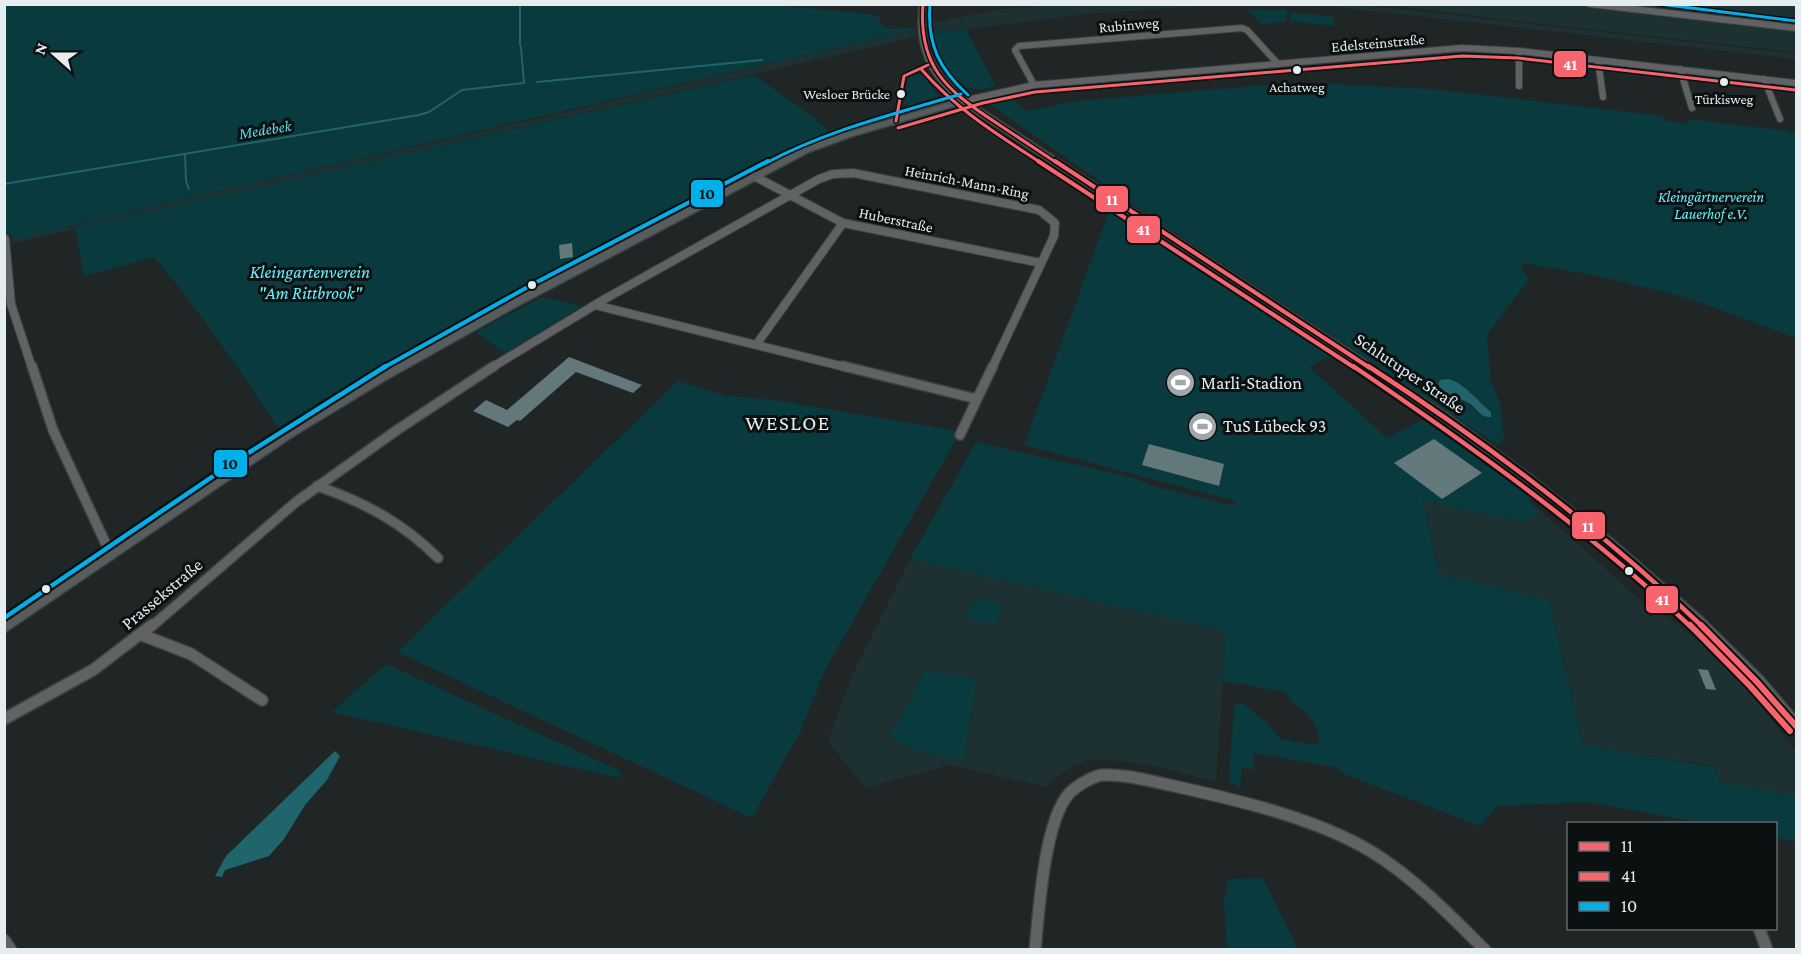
<svg xmlns="http://www.w3.org/2000/svg" width="1801" height="954" font-family="'Crimson Pro',serif">
  <style>
    .built { fill: #1d3032 }
    .green { fill: #083a3e; fill-rule: evenodd }
    .water { fill: #21656c }
    .lines { fill: none; stroke-linecap: round; stroke-linejoin: round }
    .stream { stroke: #21656c; stroke-width: 2 }
    .building { fill: #63787a }
    .street-far3-casing { stroke: #3c4141; stroke-width: 8 }
    .street-far2-casing { stroke: #3c4141; stroke-width: 10 }
    .street-far1-casing { stroke: #3c4141; stroke-width: 12 }
    .street-casing { stroke: #3c4141; stroke-width: 14 }
    .secondary-casing { stroke: #3c4141; stroke-width: 3 }
    .street-far3 { stroke: #606263; stroke-width: 6 }
    .street-far2 { stroke: #606263; stroke-width: 8 }
    .street-far1 { stroke: #606263; stroke-width: 9 }
    .street { stroke: #606263; stroke-width: 11 }
    .secondary { fill: #575c5c; fill-rule: evenodd }
    .bus-1-far3-casing { stroke: #0b1011; stroke-width: 6 }
    .bus-1-far2-casing { stroke: #0b1011; stroke-width: 8 }
    .bus-1-far1-casing { stroke: #0b1011; stroke-width: 9 }
    .bus-1-casing { stroke: #0b1011; stroke-width: 10 }
    .bus-2-far3-casing { stroke: #0b1011; stroke-width: 6 }
    .bus-2-far2-casing { stroke: #0b1011; stroke-width: 8 }
    .bus-2-far1-casing { stroke: #0b1011; stroke-width: 9 }
    .bus-2-casing { stroke: #0b1011; stroke-width: 10 }
    .bus-3-far2-casing { stroke: #0b1011; stroke-width: 6 }
    .bus-3-far1-casing { stroke: #0b1011; stroke-width: 8 }
    .bus-3-casing { stroke: #0b1011; stroke-width: 9 }
    .bus-1-far3 { stroke: #f7646e; stroke-width: 3 }
    .bus-1-far2 { stroke: #f7646e; stroke-width: 4 }
    .bus-1-far1 { stroke: #f7646e; stroke-width: 4.5 }
    .bus-1 { stroke: #f7646e; stroke-width: 6 }
    .bus-2-far3 { stroke: #f7646e; stroke-width: 3 }
    .bus-2-far2 { stroke: #f7646e; stroke-width: 4 }
    .bus-2-far1 { stroke: #f7646e; stroke-width: 4.5 }
    .bus-2 { stroke: #f7646e; stroke-width: 6 }
    .bus-3-far2 { stroke: #00b0ea; stroke-width: 3 }
    .bus-3-far1 { stroke: #00b0ea; stroke-width: 4 }
    .bus-3 { stroke: #00b0ea; stroke-width: 4.5 }
    .bus-dot { fill: #e5edee; stroke: #0b1011; stroke-width: 2 }
    .labels { text-anchor: middle; stroke-width: 6; stroke-linejoin: round; paint-order: stroke }
    .far-bus-label { font-size: 14px; fill: #e5edee; stroke: #0b1011 }
    .far-street-label { font-size: 15px; fill: #e5edee; stroke: #0b1011 }
    .far-park-label { font-size: 15px; font-style: italic; fill: #67effe; stroke: #0b1011 }
    .far-water-label { font-size: 16px; font-style: italic; fill: #54dfee; stroke: #0b1011 }
    .park-label { font-size: 18px; font-style: italic; fill: #67effe; stroke: #0b1011 }
    .street-label { font-size: 18px; fill: #e5edee; stroke: #0b1011 }
    .poi-label { font-size: 18px; fill: #e5edee; stroke: #0b1011; text-anchor: start }
    .quarter-label { font-size: 21px; letter-spacing: 1.5px; fill: #e5edee; stroke: #0b1011 }
    .line-badge { stroke: #0b1011; stroke-width: 2 }
    .badge-label { font-size: 16px; text-anchor: middle; font-weight: bold; fill: #fff }
    .pale-badge-label { font-size: 16px; text-anchor: middle; font-weight: bold; fill: #111 }
  </style>
  <rect width="100%" height="100%" fill="#202626"/>
  <path class="built" d="M1045,5h175l-136,9 -153,20 -1,-11 71,-14z
    M1248,5h114l434,49v5l-470,-53z
    M1383,5h413v47l-147,-16z
    M916,27v10l-911,208 -1,-4 544,-125 364,-86z
    M1423,500l100,22 18,-11 108,97 21,11 32,25 49,49 45,59v44l-77,-14 -5,-16 -131,-21 -34,-145 -110,-26z
    M910,559l316,72 -10,151 -61,-16 -35,-5 -32,-1 -26,12 -16,15 -96,-22 -85,23 -37,-47 24,-66z"/>
  <path class="green" d="M762,4l111,10v2l8,1 -2,6 10,6 27,-2 -4,3 -898,209 -1,-3 -7,-1 -1,-4v-226z
    M1247,9l40,1 -1,12 -24,2z
    M1291,12l43,5v9l-44,-5z
    M965,28l31,58 -16,4 -14,-3 -22,-19 -9,-14 -4,-20z
    M915,74l7,1 17,21 -32,10 -3,-3 4,-26z
    M754,75l54,38 22,19 -51,20c-168,89 -341,172 -501,276 -39,-59 -78,-117 -124,-171l-70,19 -9,-48z
    M1330,84l102,5 230,27 4,5 22,3 -1,-5 109,13v206l-108,-40 -89,-22 -77,-13v6l7,10 -42,56 4,48 9,20 4,36 -6,6 -360,-237 -149,-104 1,-5 16,-5 20,17 50,-10 178,-15zM1462,384l5,8 24,20 -11,3 -12,-12 -21,-8 -9,-10z
    M1112,203l226,152 -10,2 -19,10 78,71 44,-22 62,45 43,36 -8,4 13,10 -18,11 -100,-22 16,74 110,26 34,145 131,22 6,15 76,14v46l-20,-4v-14l-75,-1 -113,-21 -91,4 -17,20 -136,-52 -9,-7 -81,-14 -1,17 -11,-3 -2,21 -10,-5 -1,-6 5,-72 9,-2 23,19 15,17 37,6c5,-32 -28,-36 -32,-53l-64,-11 4,-50 -316,-72 66,-117 159,36 17,8 83,20v-5l-211,-56z
    M542,297l40,9 -77,47 -29,-21z
    M678,381l45,14 58,6 175,30 -3,6 4,1 -133,234 -24,60 -48,86 -355,-166z
    M980,597l22,8 -5,19 -30,-6 4,-16 6,2z
    M386,664l235,107 -2,7 -287,-66z
    M926,670l51,9 -14,81 -48,-10 -26,-13z
    M1263,878l35,71h-71l-3,-47 4,-23z"/>
  <path class="water" d="M1448,379c17,4 29,22 43,33v5c-12,1 -14,-10 -24,-15 -11,-5 -23,-5 -29,-17l2,-5z
    M335,751l5,5 -13,24 -22,25 -21,34 -15,17 -44,14 -3,7 -7,-1 11,-20z"/>
  <g class="lines">
    <path class="stream" d="M520,4v41
      M537,82l225,-22
      M185,154l1,27 3,8
      M4,184l415,-69 10,-3 33,-22 62,-7 -3,-36"/>
  </g>
  <path class="building" d="M572,243l1,14 -13,2 -1,-14z
    M569,357l73,28 -9,8 -57,-21 -56,49 -3,-1 -9,7 -35,-16 13,-11 21,10z
    M1434,439l48,34 -40,26 -48,-36z
    M1149,444l75,20 -5,22 -77,-21z
    M1698,669l10,1 8,20 -10,-1z"/>
  <g class="lines">
    <defs>
      <path id="street-far3" d="M1590,4l206,24
        M1519,51v35
        M1598,60l5,37
        M1680,69l12,39
        M1764,79l16,40
        M1034,85l-19,-35 4,-4 223,-18 5,2 31,34
        M963,101l71,-16 428,-37 57,3 277,32"/>
      <path id="street-far2" d="M754,176l89,47 198,40
        M5,239l6,65 21,64
        M595,305l254,63
        M756,345l87,-122
        M491,368l112,-68 216,-121 14,-5 20,-1 186,37 16,13 -1,13 -62,132"/>
      <path id="street-far1" d="M32,366l21,64 58,125
        M843,366l134,33 16,-33
        M960,435l17,-36
        M317,486c47,16 86,37 121,72
        M151,627l145,-125 101,-72 97,-64"/>
      <path id="street" d="M142,635l49,19 71,46
        M4,719l89,-49 59,-45
        M1759,928l8,22
        M4,940l7,10
        M1035,950c4,-37 9,-139 39,-161 6,-5 20,-13 28,-14 24,-1 48,6 72,11 63,14 142,32 198,66 41,25 79,64 113,98"/>
      <path id="secondary" d="M920,4h6c-5,44 8,68 40,95l482,315 80,59 83,65 92,80 60,59 33,39v17l-5,-2 -38,-46 -60,-59 -90,-80 -83,-67 -80,-59 -478,-316 -112,33 -41,15 -297,157 -128,72 -92,56 -288,196v-14c123,-82 243,-168 371,-243 139,-81 285,-153 428,-228l41,-15 113,-33c-30,-26 -43,-54 -37,-96z"/>
    </defs>
    <use href="#street-far3" class="street-far3-casing"/>
    <use href="#street-far2" class="street-far2-casing"/>
    <use href="#street-far1" class="street-far1-casing"/>
    <use href="#street" class="street-casing"/>
    <use href="#secondary" class="secondary-casing"/>
    <use href="#street-far3" class="street-far3"/>
    <use href="#street-far2" class="street-far2"/>
    <use href="#street-far1" class="street-far1"/>
    <use href="#street" class="street"/>
    <use href="#secondary" class="secondary"/>
    <defs>
      <path id="bus-1-far3" d="M923,4c-5,62 23,86 72,118 20,13 41,27 62,41
        M896,121l8,-45 24,-11"/>
      <path id="bus-1-far2" d="M1055,161l315,207"/>
      <path id="bus-1-far1" d="M1368,366c119,77 232,163 335,261"/>
      <path id="bus-1" d="M1701,625l56,57 39,44"/>
      <path id="bus-2-far3" d="M922,70c35,40 75,64 119,93
        M898,128l85,-25 52,-11 427,-36 56,2 277,32"/>
      <path id="bus-2-far2" d="M1038,161l317,207"/>
      <path id="bus-2-far1" d="M1353,366c118,80 234,163 338,261"/>
      <path id="bus-2" d="M1690,625l60,61 40,45"/>
      <path id="bus-3-far2" d="M1659,4l137,17
        M930,5c-3,39 9,64 38,90
        M766,163c62,-33 128,-49 195,-69"/>
      <path id="bus-3-far1" d="M383,368l150,-84 235,-123"/>
      <path id="bus-3" d="M4,618l230,-156 152,-96"/>
    </defs>
    <use href="#bus-1-far3" class="bus-1-far3-casing"/>
    <use href="#bus-1-far2" class="bus-1-far2-casing"/>
    <use href="#bus-1-far1" class="bus-1-far1-casing"/>
    <use href="#bus-1" class="bus-1-casing"/>
    <use href="#bus-2-far3" class="bus-2-far3-casing"/>
    <use href="#bus-2-far2" class="bus-2-far2-casing"/>
    <use href="#bus-2-far1" class="bus-2-far1-casing"/>
    <use href="#bus-2" class="bus-2-casing"/>
    <use href="#bus-3-far2" class="bus-3-far2-casing"/>
    <use href="#bus-3-far1" class="bus-3-far1-casing"/>
    <use href="#bus-3" class="bus-3-casing"/>
    <use href="#bus-1-far3" class="bus-1-far3"/>
    <use href="#bus-1-far2" class="bus-1-far2"/>
    <use href="#bus-1-far1" class="bus-1-far1"/>
    <use href="#bus-1" class="bus-1"/>
    <use href="#bus-2-far3" class="bus-2-far3"/>
    <use href="#bus-2-far2" class="bus-2-far2"/>
    <use href="#bus-2-far1" class="bus-2-far1"/>
    <use href="#bus-2" class="bus-2"/>
    <use href="#bus-3-far2" class="bus-3-far2"/>
    <use href="#bus-3-far1" class="bus-3-far1"/>
    <use href="#bus-3" class="bus-3"/>
  </g>
  <defs>
    <symbol id="stadium-disc" viewBox="-11 -11 22 22"><circle r="9.5" fill="#a0a7a8" stroke="#0b1011"/><path d="M0-5a6.5 5 0 1 0 0 10a6.5 5 0 1 0 0-10ZM-3.5-1.8h7v3.6h-7Z" fill="#fff"/></symbol>
  </defs>
  <g fill-rule="evenodd">
    <use href="#stadium-disc" x="1164" y="366" width="33" height="33"/>
    <use href="#stadium-disc" x="1186" y="410" width="33" height="33"/>
  </g>
  <g class="bus-dot">
    <circle cx="1297" cy="70" r="5"/>
    <circle cx="1724" cy="82" r="5"/>
    <circle cx="901" cy="94" r="5"/>
    <circle cx="532" cy="285" r="5"/>
    <circle cx="1629" cy="571" r="5"/>
    <circle cx="46" cy="589" r="5"/>
  </g>
  <g class="labels">
    <g class="far-bus-label">
      <text x="1297" y="92">Achatweg</text>
      <text x="890" y="99" text-anchor="end">Wesloer Brücke</text>
      <text x="1724" y="104">Türkisweg</text>
    </g>
    <g class="far-street-label">
      <text transform="translate(1129 25) rotate(-5)" y="5">Rubinweg</text>
      <text transform="translate(1378 43) rotate(-5)" y="5">Edelsteinstraße</text>
      <text transform="translate(967 182) rotate(11)" y="5">Heinrich-Mann-Ring</text>
      <text transform="translate(896 220) rotate(12)" y="5">Huberstraße</text>
    </g>
    <g class="far-park-label">
      <text x="1711" y="202">Kleingärtnerverein<tspan x="1711" dy="17">Lauerhof e.V.</tspan></text>
    </g>
    <g class="far-water-label">
      <text transform="translate(265 129) rotate(-9)" y="6">Medebek</text>
    </g>
    <g class="park-label">
      <text x="310" y="278">Kleingartenverein<tspan x="310" dy="21">"Am Rittbrook"</tspan></text>
    </g>
    <g class="street-label">
      <text transform="translate(1410 373) rotate(34)" y="6">Schlutuper Straße</text>
      <text transform="translate(162 594) rotate(-40)" y="6">Prassekstraße</text>
    </g>
    <g class="poi-label">
      <text x="1201" y="389">Marli-Stadion</text>
      <text x="1223" y="432">TuS Lübeck 93</text>
    </g>
    <g class="quarter-label">
      <text x="788" y="430">WESLOE</text>
    </g>
  </g>
  <g class="line-badge">
    <rect x="1553" y="50" width="34" height="28" rx="6" fill="#f7646e"/>
    <rect x="690" y="179" width="34" height="29" rx="6" fill="#00b0ea"/>
    <rect x="1095" y="185" width="34" height="28" rx="6" fill="#f7646e"/>
    <rect x="1126" y="215" width="35" height="29" rx="6" fill="#f7646e"/>
    <rect x="213" y="449" width="35" height="29" rx="6" fill="#00b0ea"/>
    <rect x="1571" y="511" width="35" height="29" rx="6" fill="#f7646e"/>
    <rect x="1645" y="585" width="34" height="29" rx="6" fill="#f7646e"/>
  </g>
  <g class="badge-label">
    <text x="1570" y="70">41</text>
    <text x="1112" y="205">11</text>
    <text x="1143" y="235">41</text>
    <text x="1588" y="532">11</text>
    <text x="1662" y="605">41</text>
  </g>
  <g class="pale-badge-label">
    <text x="707" y="199">10</text>
    <text x="230" y="469">10</text>
  </g>
  <rect width="1801" height="954" fill="none" stroke="#e5edee" stroke-width="12"/>
  <rect x="1567" y="822" width="210" height="108" fill="#0b1011" stroke="#626869" stroke-width="1.5"/>
  <rect x="1579" y="842" width="30" height="9" fill="#f7646e" stroke="#626869" stroke-width="1.5"/>
  <text x="1621" y="852" font-size="18" fill="#e5edee">11</text>
  <rect x="1579" y="872" width="30" height="9" fill="#f7646e" stroke="#626869" stroke-width="1.5"/>
  <text x="1621" y="882" font-size="18" fill="#e5edee">41</text>
  <rect x="1579" y="902" width="30" height="9" fill="#00b0ea" stroke="#626869" stroke-width="1.5"/>
  <text x="1621" y="912" font-size="18" fill="#e5edee">10</text>
  <g transform="translate(54 54) rotate(291)" stroke="#0b1011" stroke-width="4.5" paint-order="stroke">
  <path d="M0-4.5L10 22L0 15L-10 22Z" fill="#e5edee"/>
  <text y="-9" font-size="16" font-weight="bold" text-anchor="middle" fill="#e5edee">N</text>
  </g>
</svg>
